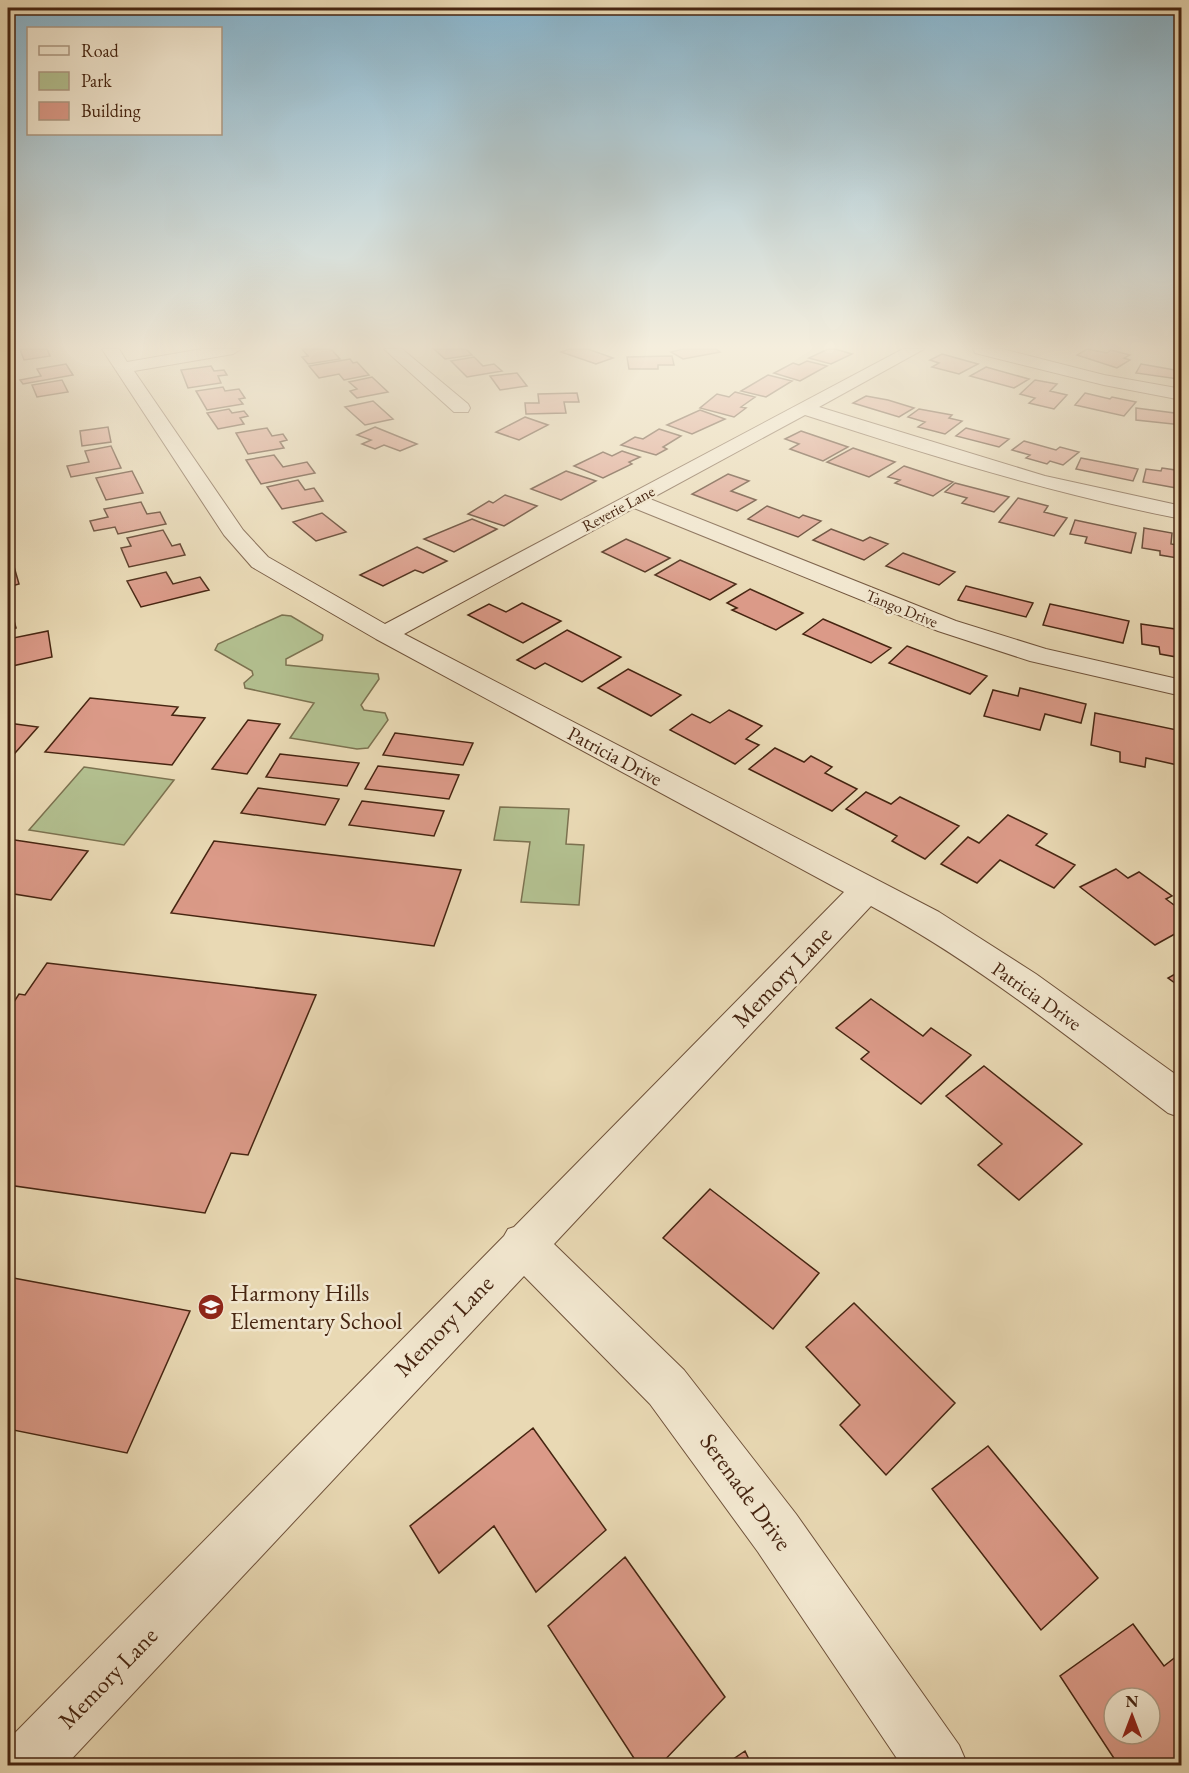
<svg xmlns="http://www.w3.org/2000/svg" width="1189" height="1773" font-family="'EB Garamond',serif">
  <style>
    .green { fill: #b3c090; stroke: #7c7250; stroke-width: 1.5 }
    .building { fill: #db9a88; stroke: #462511; stroke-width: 1.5; fill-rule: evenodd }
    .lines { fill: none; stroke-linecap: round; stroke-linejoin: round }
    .minor-casing { stroke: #6f523a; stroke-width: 2 }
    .minor { fill: #f1e6ce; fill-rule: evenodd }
    .labels { text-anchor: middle; stroke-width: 5; stroke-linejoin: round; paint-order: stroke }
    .far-street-label { font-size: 16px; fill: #462511; stroke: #f1e6ce }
    .street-label { font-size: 20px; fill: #462511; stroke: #f1e6ce }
    .near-street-label { font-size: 24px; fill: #462511; stroke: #f1e6ce }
    .near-poi-label { font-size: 24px; fill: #462511; stroke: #f1e6ce; text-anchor: start }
  </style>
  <rect width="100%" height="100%" fill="#e9d9b4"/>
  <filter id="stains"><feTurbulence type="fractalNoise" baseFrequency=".00333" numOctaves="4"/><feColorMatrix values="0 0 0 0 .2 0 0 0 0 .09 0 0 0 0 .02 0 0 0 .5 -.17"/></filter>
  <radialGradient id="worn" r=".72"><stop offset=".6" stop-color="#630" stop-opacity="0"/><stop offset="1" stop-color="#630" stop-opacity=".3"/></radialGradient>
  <path class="green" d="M282,615l9,1 32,19 -1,5 -36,19v6l92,9 1,5 -18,26 3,5 21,3 3,7 -20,28 -11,1 -67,-11 24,-35 -69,-15 -1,-5 9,-8 -1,-4 -37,-21 3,-6z
    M84,767l90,13 -50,65 -95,-15z
    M500,807l69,2 -3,35 18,1 -5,60 -58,-3 9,-60 -36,-2z"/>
  <path class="building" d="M20,349h27l3,7 -26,4z
    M302,349h29l9,10 -32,5 -6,-7 6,-1z
    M434,349h32l6,6 -27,4z
    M569,349h19l25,9 -17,6 -35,-12z
    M683,349h33l4,3 -37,7 -12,-7z
    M828,349h7l17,5 -21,10 -22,-6z
    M1087,349l20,4 4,-3 19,5 -6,3 6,2 -13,8 -40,-13z
    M942,354l36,10 -19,10 -27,-7 7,-4 -9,-3z
    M672,356l2,9h-16v4h-29l-2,-12z
    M474,357l9,9 11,-2 8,7 -35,6 -16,-16z
    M350,359l3,4 4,-1 12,13 -25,5 -5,-6 -20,4 -10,-12z
    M807,361l20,5 -27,15 -26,-8 19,-10 6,2z
    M66,364l7,11 -50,9 -3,-4 21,-4 -4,-7z
    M1141,364l40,7 -3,8 -42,-6z
    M211,366l3,5 10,-1 3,5 -9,1 3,7 -33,5 -7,-18z
    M986,367l43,12 -15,9 -44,-12z
    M517,373l10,13 -27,4 -10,-14z
    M768,375l24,6 -26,16 -25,-6z
    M372,377l16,15 -31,6 -7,-7 7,-2 -8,-7z
    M62,380l6,12 -31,5 -5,-12z
    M1035,380l22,4 -7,7 17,4 -13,14 -25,-6 6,-5 -15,-4z
    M223,387l2,4 14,-2 6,9 -6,1 4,5 -36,6 -11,-19z
    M735,392l20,5 -14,10 5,1 -12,9 -34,-9 17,-14 12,3z
    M577,393l2,9h-15l2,11 -40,1 -1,-11h14l-1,-9z
    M1085,393l25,6 2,-2 24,5 -12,14 -49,-11z
    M866,396l22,4 26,8 -15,9 -46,-14z
    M373,401l20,18 -28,6 -20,-18z
    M1136,408l46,6v11l-46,-5z
    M229,409l3,4 12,-2 4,5 -8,2 4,6 -26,5 -11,-16z
    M919,409l33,6 -3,3 13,3 -17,13 -27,-7 7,-5 -17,-5z
    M700,410l25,9 -33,15 -25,-9z
    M525,417l23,8 -29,15 -23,-8z
    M108,427l3,15 -29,4 -2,-15z
    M375,427l42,17 -17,7 -16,-6 -9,4 -13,-5 9,-4 -14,-5z
    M267,428l5,8 11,-2 4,6 -7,2 4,6 -36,6 -12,-21z
    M966,428l43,11 -10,8 -43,-11z
    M659,429l22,7 -18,11 4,2 -11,6 -35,-10 14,-8 8,2z
    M801,431l47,16 -25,14 -33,-12 9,-5 -14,-5z
    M1024,441l32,9 4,-3 19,5 -16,13 -13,-4 -3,3 -21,-6 4,-3 -18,-5z
    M111,446l10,22 -50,9 -4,-11 22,-4 -4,-11z
    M853,448l42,14 -26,15 -42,-15z
    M622,451l18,6 -11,5 3,2 -29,14 -29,-12 29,-14 9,4z
    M274,455l9,12 24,-5 8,11 -54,11 -15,-24z
    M1081,458l57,11 -5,12 -57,-12z
    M904,466l49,16 -20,14 -38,-13 5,-3 -12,-3z
    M1162,468l20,3v18l-39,-7 3,-13 15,2z
    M132,471l11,22 -37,7 -10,-22z
    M566,471l30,10 -35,19 -30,-11z
    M728,474l21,7 -18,10 25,9 -19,11 -45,-17z
    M298,480l7,10 9,-2 9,13 -41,8 -15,-22z
    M955,483l54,14 -15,15 -32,-9 5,-5 -22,-6z
    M505,495l32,11 -33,20 -36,-12 21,-13 4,2z
    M1018,498l30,8 -4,6 23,6 -13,18 -55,-14z
    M141,502l6,12 13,-2 6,12 -48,10 -3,-7 -21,4 -4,-10 18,-4 -4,-8z
    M767,506l32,12 4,-3 18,6 -23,16 -50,-18z
    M322,513l24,19 -30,9 -23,-19z
    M472,519l25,10 -43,23 -30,-13z
    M1075,520l61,13 -5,20 -46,-10 2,-6 -17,-3z
    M1144,528l28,5 -1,11 11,2v19l-5,-1 1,-6 -18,-3v-4l-18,-3z
    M831,529l32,12 7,-4 18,7 -24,16 -51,-20z
    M163,530l9,16 8,-2 5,11 -56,12 -8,-19 10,-2 -4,-8z
    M626,539l44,19 -25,14 -43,-20z
    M417,547l30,14 -24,12 -8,-3 -32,16 -23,-11z
    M903,553l52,19 -16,13 -53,-19z
    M11,556l8,28 -11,3v-30z
    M680,560l56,24 -26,16 -55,-25z
    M166,572l7,12 27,-7 9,13 -68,17 -14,-26z
    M966,586l67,17 -7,14 -68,-17z
    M750,589l53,24 -27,17 -44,-20 5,-2 -10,-5z
    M8,599l8,29 -8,2z
    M522,603l39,18 -38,22 -55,-28 21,-11 17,8z
    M1050,604l79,17 -6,22 -80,-18z
    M823,619l68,29 -20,15 -68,-29z
    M1141,624l41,6v28l-22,-4 -1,-7 -17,-3z
    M567,630l54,27 -39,25 -37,-19 -10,6 -18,-9z
    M48,631l4,26 -44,10v-28z
    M907,646l80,30 -17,18 -81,-31z
    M628,669l53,26 -30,21 -53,-28z
    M1020,688l66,16 -5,19 -36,-9 -5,16 -56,-14 9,-26 25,6z
    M90,698l88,9 -6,8 33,3 -33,47 -127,-13z
    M729,710l33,16 -16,13 13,6 -24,19 -65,-34 22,-16 18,9z
    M1095,713l87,18v35l-36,-8 -1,9 -25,-5v-10l-29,-7z
    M248,720l32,4 -33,50 -35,-5z
    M8,723l30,4 -30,34z
    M395,733l78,10 -10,22 -80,-10z
    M775,748l29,14 7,-6 21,11 -7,6 32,16 -25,22 -83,-42z
    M280,754l79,9 -12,23 -81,-9z
    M378,766l81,9 -10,24 -84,-10z
    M258,788l81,11 -14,26 -84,-12z
    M866,792l25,12 9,-7 59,29 -34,33 -33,-18 5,-5 -51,-27z
    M362,801l82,10 -10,25 -85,-11z
    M1008,815l39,19 -11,11 39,20 -21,23 -54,-28 -23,23 -36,-19 27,-27 11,6z
    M8,839l80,12 -37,49 -43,-7z
    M214,841l247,29 -27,76 -263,-33z
    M1116,869l12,9 11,-6 33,24 -6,3 16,12v19l-27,15 -75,-58z
    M47,963l269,32 -68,160 -17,-2 -26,60 -197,-28v-174l11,-17 6,1z
    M1182,970v18l-14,-10z
    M871,999l52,37 8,-8 40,27 -50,49 -60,-45 8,-7 -33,-24z
    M984,1066l98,78 -63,56 -41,-35 24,-21 -56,-48z
    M710,1189l109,84 -46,56 -110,-91z
    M8,1277l182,34 -63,142 -119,-24z
    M854,1303l101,100 -69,72 -46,-50 20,-20 -54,-58z
    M533,1428l73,102 -70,62 -42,-66 -55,47 -29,-47z
    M988,1446l110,132 -57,52 -109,-141z
    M625,1557l100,140 -66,69h-20l-91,-140z
    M1133,1624l31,42 18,-14v114h-63l-59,-90zM1114,1698h36v36h-36z
    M745,1751l7,15h-29z"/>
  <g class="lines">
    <defs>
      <path id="minor" d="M102,349h17l8,13 75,-13h39l-8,5 -99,17 109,159 25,27 117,67 518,-275h21l-105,58 226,69 137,30v13c-129,-25 -253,-64 -377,-104l-155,84 306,122 90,28 136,31v16l-152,-35 -92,-30 -304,-123 -230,126 535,278 97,62 146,105v39l-14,-5c-96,-73 -191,-150 -297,-207l-317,338 130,126 112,144 163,231 9,21h-66l-144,-214 -108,-148 -126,-128 -459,490h-57v-26l496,-504 4,-7 6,-2 330,-335 -468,-253 -124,-72 -28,-32z
        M384,349h18l66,55 2,4 -2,4h-14z
        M973,349h29l102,26 78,14v11l-78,-15 -129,-32z"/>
    </defs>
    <use href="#minor" class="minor-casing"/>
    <use href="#minor" class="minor"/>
  </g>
  <linearGradient id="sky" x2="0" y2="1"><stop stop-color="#87b6d0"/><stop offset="0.58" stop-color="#f5eedd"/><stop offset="1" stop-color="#f5eedd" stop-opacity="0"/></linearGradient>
  <rect width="1189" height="598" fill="url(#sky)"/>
  <defs>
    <symbol id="school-disc" viewBox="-11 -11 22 22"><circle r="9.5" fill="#8f2418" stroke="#f1e6ce"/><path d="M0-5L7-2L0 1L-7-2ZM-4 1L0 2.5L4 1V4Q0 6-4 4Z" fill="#fff"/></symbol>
  </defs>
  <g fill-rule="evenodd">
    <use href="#school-disc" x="196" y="1292" width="30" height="30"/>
  </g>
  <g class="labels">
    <g class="far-street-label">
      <text transform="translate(618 508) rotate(-28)" y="6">Reverie Lane</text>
      <text transform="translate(902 608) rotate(22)" y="6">Tango Drive</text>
    </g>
    <g class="street-label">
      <text transform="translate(615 756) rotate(28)" y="7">Patricia Drive</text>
      <text transform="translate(1037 996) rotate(35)" y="7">Patricia Drive</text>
    </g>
    <g class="near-street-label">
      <text transform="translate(782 977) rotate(-46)" y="8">Memory Lane</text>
      <text transform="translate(444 1326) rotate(-46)" y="8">Memory Lane</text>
      <text transform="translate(746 1492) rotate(54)" y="8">Serenade Drive</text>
      <text transform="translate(108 1678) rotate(-46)" y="8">Memory Lane</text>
    </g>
    <g class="near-poi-label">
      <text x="230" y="1301">Harmony Hills<tspan x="230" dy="28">Elementary School</tspan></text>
    </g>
  </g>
  <rect width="1189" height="1773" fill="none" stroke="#e9d9b4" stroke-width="30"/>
  <rect x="9" y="9" width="1171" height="1755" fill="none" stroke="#462511" stroke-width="3"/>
  <rect x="15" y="15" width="1159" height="1743" fill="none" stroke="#462511" stroke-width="1.5"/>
  <rect x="27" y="27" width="195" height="108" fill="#f1e6ce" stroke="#ad9982" stroke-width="1.5"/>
  <rect x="39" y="46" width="30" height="9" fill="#f1e6ce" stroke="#ad9982" stroke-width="1.5"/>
  <text x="81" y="57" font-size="18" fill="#462511">Road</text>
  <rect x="39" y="72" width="30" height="18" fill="#b3c090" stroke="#ad9982" stroke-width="1.5"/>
  <text x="81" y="87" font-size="18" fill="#462511">Park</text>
  <rect x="39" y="102" width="30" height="18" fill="#db9a88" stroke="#ad9982" stroke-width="1.5"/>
  <text x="81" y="117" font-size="18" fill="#462511">Building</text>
  <g transform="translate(1132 1716)"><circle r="28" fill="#f1e6ce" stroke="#ad9982" stroke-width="1.5"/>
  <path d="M0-4.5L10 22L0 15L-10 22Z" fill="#8f2418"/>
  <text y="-9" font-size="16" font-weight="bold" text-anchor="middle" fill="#462511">N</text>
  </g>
  <rect width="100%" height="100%" filter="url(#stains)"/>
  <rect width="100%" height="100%" fill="url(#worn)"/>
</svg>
